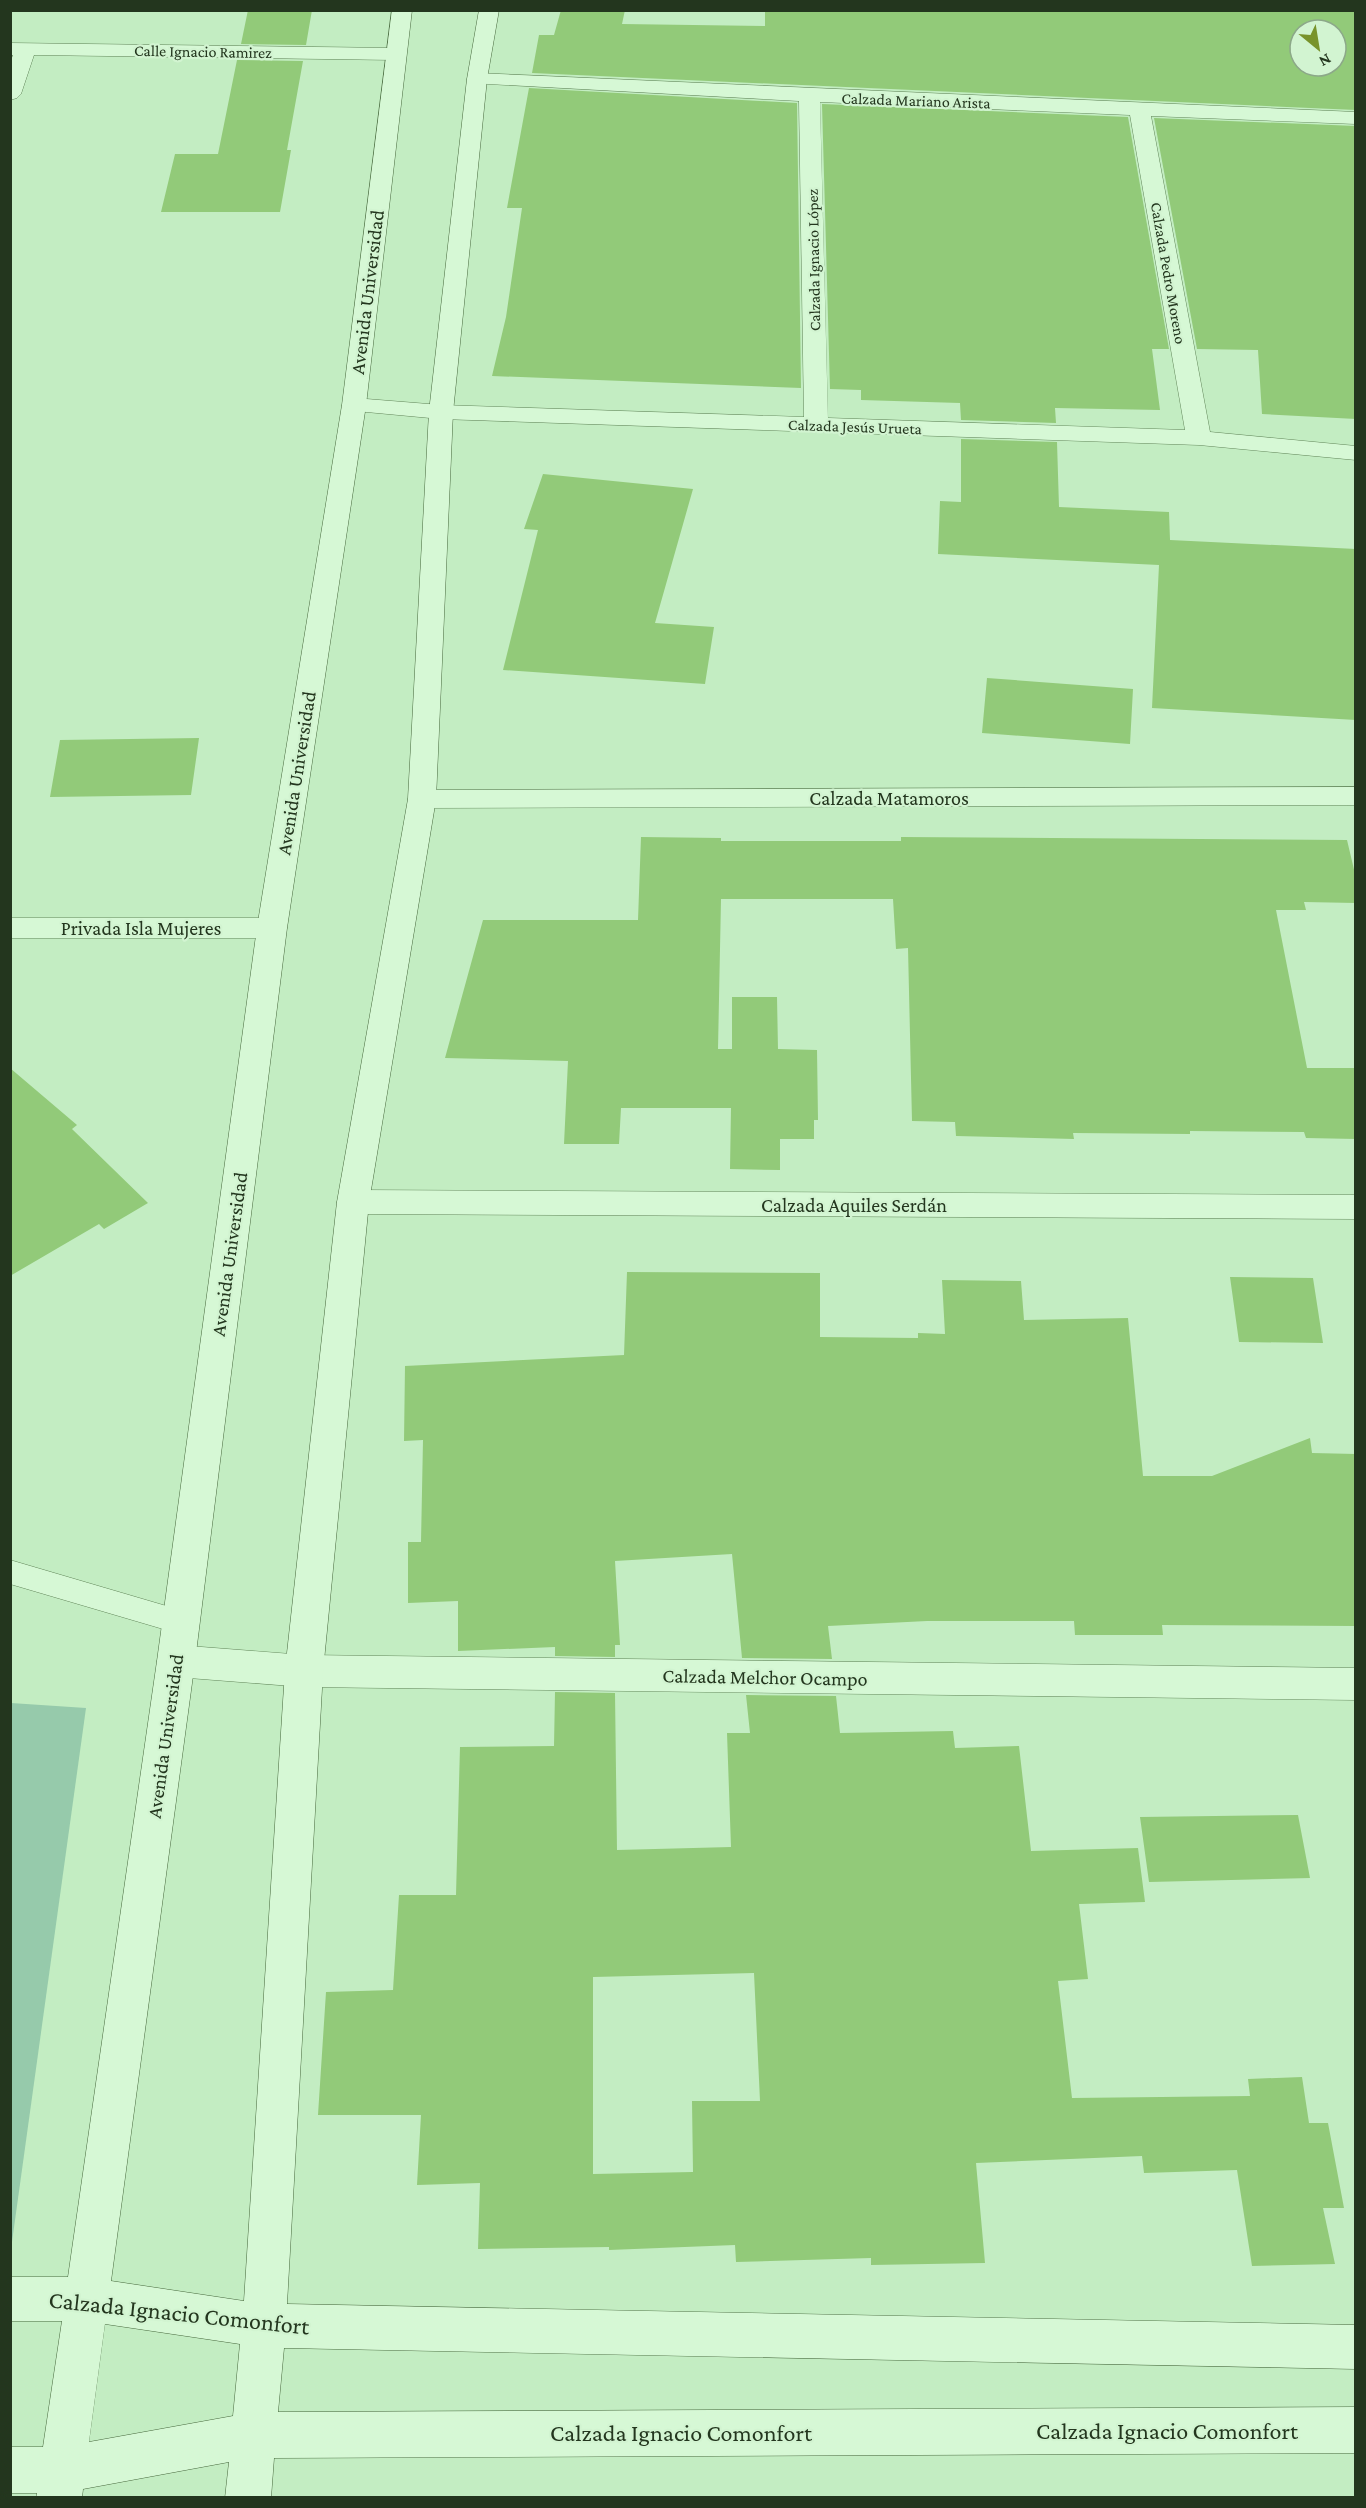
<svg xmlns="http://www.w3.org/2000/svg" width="1366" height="2508" font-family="'Crimson Pro',serif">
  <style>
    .green { fill: #96caab }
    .building { fill: #92ca79; fill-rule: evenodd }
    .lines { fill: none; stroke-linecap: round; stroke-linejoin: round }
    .lane-casing { stroke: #62865a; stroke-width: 1 }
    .street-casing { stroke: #62865a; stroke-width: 1 }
    .secondary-casing { stroke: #47683d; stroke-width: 1 }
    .lane { fill: #d6f8d5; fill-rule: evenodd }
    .street { fill: #d6f8d5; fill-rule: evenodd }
    .secondary { fill: #d6f8d5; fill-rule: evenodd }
    .labels { text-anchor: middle; stroke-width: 4.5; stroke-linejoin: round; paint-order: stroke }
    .far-street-label { font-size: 16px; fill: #23361e; stroke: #d2f4d1 }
    .street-label { font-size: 20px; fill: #23361e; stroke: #d2f4d1 }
    .near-street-label { font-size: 24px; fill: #23361e; stroke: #d2f4d1 }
  </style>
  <rect width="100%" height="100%" fill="#c3edc2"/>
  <path class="green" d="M11,1703l75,5 -75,541 -1,-546z"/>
  <path class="building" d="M248,10h64l-6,35 -65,-1z
    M561,10h64l-3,14 143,2v-16h591v100l-824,-37 7,-38h15zM1300,30h36v36h-36z
    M237,60l66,1 -16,89h4l-11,62h-119l14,-58h43z
    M529,88l268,15 4,285 -309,-12 14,-59 16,-109h-15z
    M822,104l306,13 41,232h-17l8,61 -105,-2 1,15 -95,-3 -1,-17 -99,-3v-10l-31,-1z
    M1154,118l202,8v293l-94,-5 -4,-64 -61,-1z
    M961,439l96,3 2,65 110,5 1,28 186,9v171l-204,-12 7,-143 -221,-11 2,-53 21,1z
    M543,474l150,15 -38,134 59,4 -9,57 -202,-14 35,-140 -14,-1z
    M987,678l146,11 -3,55 -148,-11z
    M199,738l-8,57 -141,2 10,-57z
    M641,837l80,1v3h180v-4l446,3 9,38v25l-52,-1 2,8h-30l31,158h49v71l-50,-1 -2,-6 -114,-1v3l-117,-1 1,6 -118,-3 -1,-14 -43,-1 -4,-173 -12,1 -3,-50h-172l-3,150h14v-52h45l1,52 39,1 1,70h-4v19h-34v31l-50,-1 1,-61h-110l-2,36h-55l4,-83 -123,-3 38,-138h155z
    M10,1068l67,57 -5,4 76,74 -44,26 -5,-5 -89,52z
    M627,1272l193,1v64l98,1v-5l27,1 -3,-54 79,1 3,39 104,-2 15,158h69l98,-38 2,15 44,1v172l-194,-1 1,10h-88l-1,-14h-147l-99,5 4,33 -90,-1 -10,-104 -117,7 5,84h-5v12l-60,-1v-9l-97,4v-50l-50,2v-61h13l2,-102 -19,1 1,-75 219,-11z
    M1230,1277l83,1 10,65 -84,-1z
    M555,1692l60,1 2,157 114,-3 -4,-114h23l-4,-38 90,1 4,37 113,-2 2,17 64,-2 12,105 107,-3 7,54 -66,2 9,75 -30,2 14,117 178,-2 -2,-17 54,-2 7,46h19l16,85h-21l12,56 -83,2 -15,-96 -93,3 -2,-17 -166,7 9,100 -114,2v-7l-135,4 -1,-17 -126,5v-3l-131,2 2,-66 -63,2 4,-70h-103l8,-123 67,-2 6,-95h57l4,-148 94,-1zM754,1973l6,128h-68l1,71 -100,2v-197z
    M1298,1815l12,63 -161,4 -9,-65z"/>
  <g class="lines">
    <defs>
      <path id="lane" d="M10,1560l170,50 10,3 4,9 -4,9 -10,3 -170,-50z"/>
      <path id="street" d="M10,43l385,5 7,2 3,4 -3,4 -7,2 -361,-5 -13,39 -4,4 -7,2v-37l3,-8h-3z
        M477,73l879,39v12l-205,-8 59,316 146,14v14l-157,-15 -758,-26 -96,-9 -3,-5 3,-5 9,-2 87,7 363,12 -5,-316 -329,-18 -3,-4 3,-4zM820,102l310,13 55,315 -357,-12z
        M1356,787v18l-934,3 -10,-2 -4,-7 4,-7 10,-2z
        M10,918h262l10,3 5,7 -5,7 -10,3h-262z
        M353,1190l1003,5v24l-1003,-5 -11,-3 -5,-9 5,-9z
        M176,1645l128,10 1052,13v32l-1052,-13 -128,-10 -13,-5 -6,-11 6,-11z"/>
      <path id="secondary" d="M392,10h20l-46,395 -79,523 -92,733 -84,620 133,20 41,-630 52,-469 71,-403 21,-387 38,-333 12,-69h20l-12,69 -34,333 -17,387 -67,403 -46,469 -36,633 1069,21v44l-1072,-21 -6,64 1078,-5v46l-1082,5 -3,40h-46l4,-36 -146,27 -1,9h-46l1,-5h-27v-46h33l19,-126h-52v-44h58l89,-616 100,-733 85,-523zM105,2324l135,20 -7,72 -144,26z"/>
    </defs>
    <use href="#lane" class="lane-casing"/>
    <use href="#street" class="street-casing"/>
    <use href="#secondary" class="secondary-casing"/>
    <use href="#lane" class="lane"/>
    <use href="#street" class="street"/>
    <use href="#secondary" class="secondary"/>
  </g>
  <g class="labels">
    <g class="far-street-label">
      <text transform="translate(203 51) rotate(1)" y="6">Calle Ignacio Ramirez</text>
      <text transform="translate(916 100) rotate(2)" y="6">Calzada Mariano Arista</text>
      <text transform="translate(813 260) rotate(-91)" y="6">Calzada Ignacio López</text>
      <text transform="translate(1169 273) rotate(80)" y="6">Calzada Pedro Moreno</text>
      <text transform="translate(855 426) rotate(2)" y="6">Calzada Jesús Urueta</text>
    </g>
    <g class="street-label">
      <text transform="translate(367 292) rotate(-83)" y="7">Avenida Universidad</text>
      <text transform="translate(296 773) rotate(-81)" y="7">Avenida Universidad</text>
      <text x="889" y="805">Calzada Matamoros</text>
      <text x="141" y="935">Privada Isla Mujeres</text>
      <text x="854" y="1212">Calzada Aquiles Serdán</text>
      <text transform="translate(229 1254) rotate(-82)" y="7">Avenida Universidad</text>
      <text transform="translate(765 1677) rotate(1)" y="7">Calzada Melchor Ocampo</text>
      <text transform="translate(165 1736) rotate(-82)" y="7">Avenida Universidad</text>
    </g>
    <g class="near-street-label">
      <text transform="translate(179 2313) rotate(6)" y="8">Calzada Ignacio Comonfort</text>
      <text x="1167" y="2439">Calzada Ignacio Comonfort</text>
      <text x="681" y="2441">Calzada Ignacio Comonfort</text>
    </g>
  </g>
  <rect width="1366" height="2508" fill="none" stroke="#23361e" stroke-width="24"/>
  <g transform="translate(1318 48) rotate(150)"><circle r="28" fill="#d2f4d1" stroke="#8ca889" stroke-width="1.5"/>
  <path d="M0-4.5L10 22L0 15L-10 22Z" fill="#78932b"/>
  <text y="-9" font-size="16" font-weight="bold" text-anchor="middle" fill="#23361e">N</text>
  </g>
</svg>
